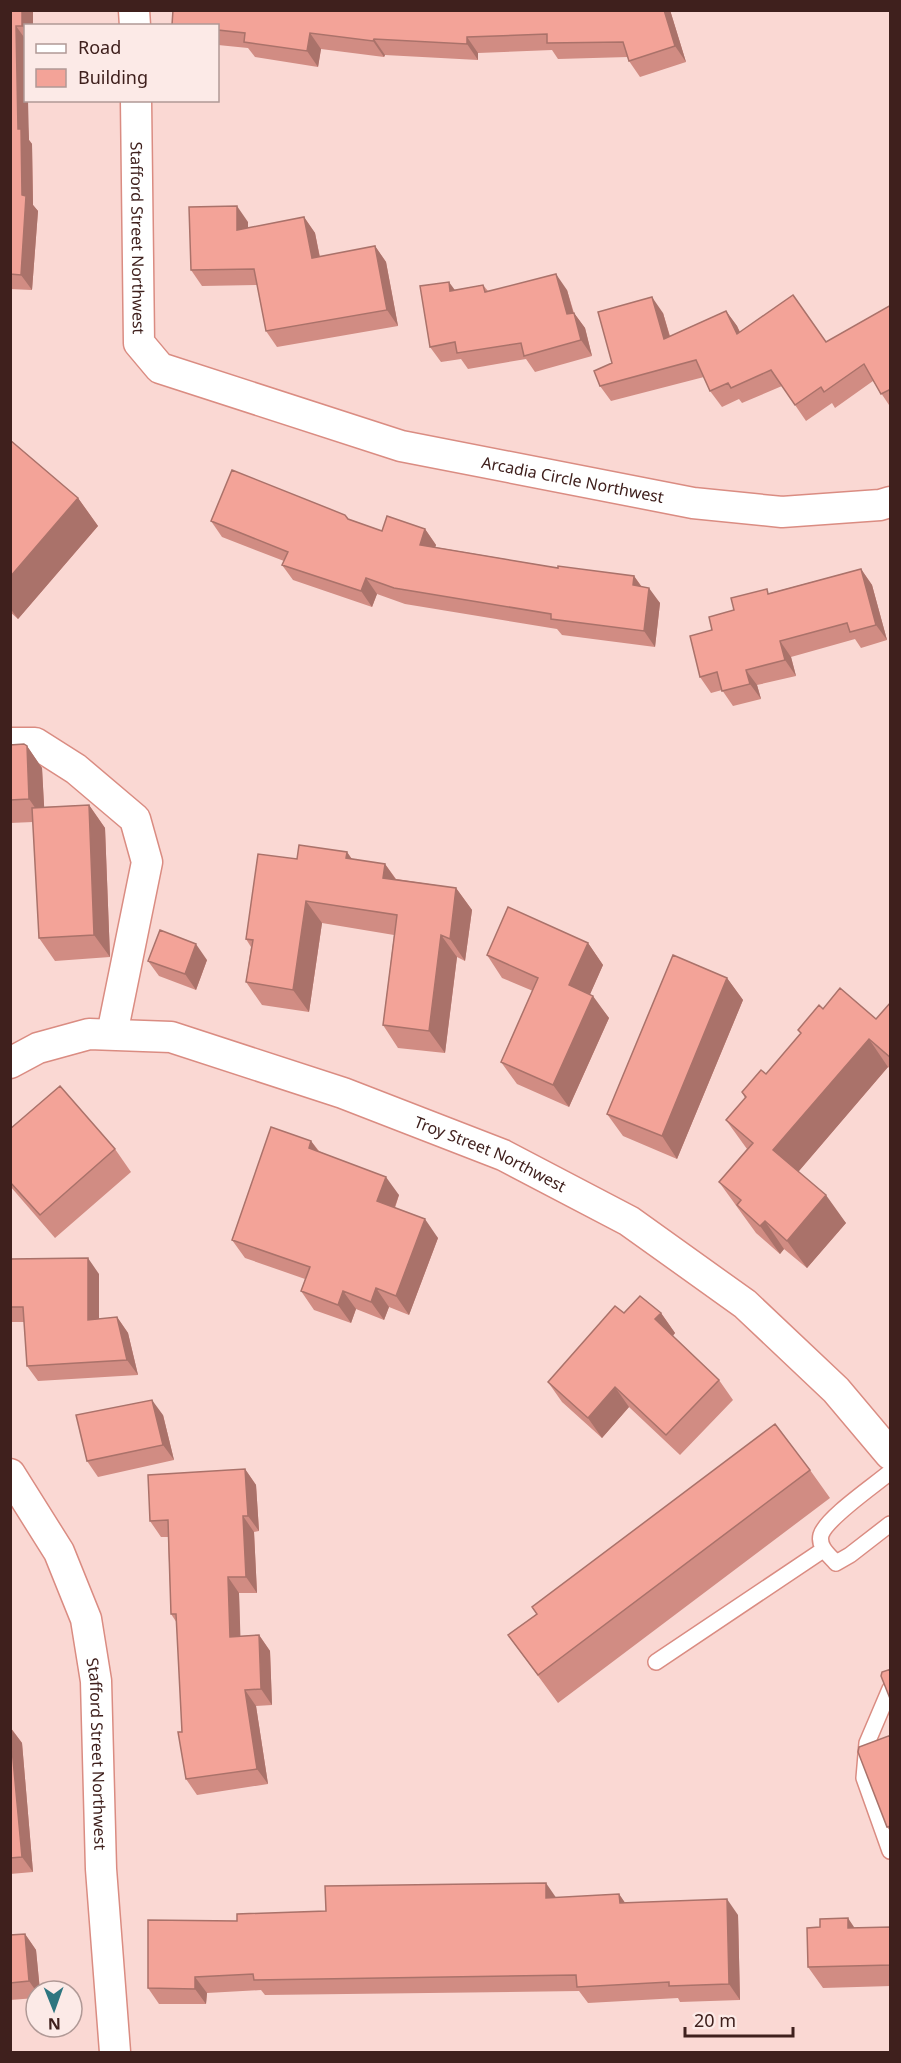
<svg xmlns="http://www.w3.org/2000/svg" width="901" height="2063" font-family="'Noto Sans',sans-serif">
  <style>
    .lines { fill: none; stroke-linecap: round; stroke-linejoin: round }
    .service-casing { stroke: #da8c82; stroke-width: 18 }
    .minor-casing { stroke: #da8c82; stroke-width: 33 }
    .service { stroke: #fff; stroke-width: 15 }
    .minor { stroke: #fff; stroke-width: 30 }
    .wall { fill: #d18c83 }
    .shaded-wall { fill: #aa726a }
    .building { fill: #f3a398; stroke: #aa726a; stroke-width: 1.5 }
    .labels { text-anchor: middle; stroke-width: 4.5; stroke-linejoin: round; paint-order: stroke }
    .street-label { font-size: 16px; fill: #3f201d; stroke: #fceae7 }
  </style>
  <rect width="100%" height="100%" fill="#fad8d3"/>
  <g class="lines">
    <defs>
      <path id="service" d="M890,1472c-15,13 -64,46 -69,63 -3,12 8,20 15,28l14,-8 40,-31
        M656,1662l167,-112
        M890,1689l-23,54 -3,35 26,73"/>
      <g id="minor">
        <path d="M134,10l1,16"/>
        <path id="s1" d="M136,100l3,243 21,25 241,78 292,57 89,9 98,-7 10,-3"/>
        <path d="M10,743h25l41,26 59,50 12,43 -35,172"/>
        <path id="s2" d="M10,1063l28,-15 51,-14 82,3 172,56 160,62 126,66 116,83 91,86 54,64"/>
        <path id="s3" d="M10,1474l49,78 27,67 10,62 5,188 14,183"/>
      </g>
    </defs>
    <use href="#service" class="service-casing"/>
    <use href="#minor" class="minor-casing"/>
    <use href="#service" class="service"/>
    <use href="#minor" class="minor"/>
  </g>
  <path class="wall" d="M10,10l16,16v74l3,40 3,4 1,61 5,6 -6,79 -22,-1z
    M173,10h497l16,52 -46,15 -11,-16 -1,-4 -70,2 -6,-9 -74,3v7l-93,-5 -1,2 -63,-8 -3,18 -63,-10 -7,-9 -30,-3v-19z
    M304,217l11,16 5,24 55,-11 11,16 12,64 -121,21 -11,-16 -9,-46 -55,1 -11,-16 57,-48v6z
    M483,285l5,6 79,-1 7,23 11,15 7,28 -57,16 -9,-13 -58,10 -7,-10 -20,3 -11,-15 25,-57z
    M891,305v103l-18,-27 -38,27 -3,-5 -26,18 -24,-35 -40,17 -3,-4 -17,8 -12,-16 -6,-14 -93,24 -11,-15 12,-23 51,-50 7,23 56,-25 11,15 3,6 86,10z
    M10,440l68,58 20,28 -80,93 -8,-7z
    M348,519l34,12 43,-2 11,16 -1,2 123,21 76,8 8,11 18,16 -5,44 -93,-12 -5,-6 -152,-25 -28,-10 -5,13 -79,-27 -11,-15 2,-4 -62,-24 -11,-16z
    M861,569l11,16 15,55 -26,8 -6,-9 -64,18 5,19 -39,9 4,14 -28,7 -11,-16 -11,3 -11,-16 12,-47 22,-20 36,-17z
    M10,745l17,1 15,22 2,39 45,-2 16,23 5,129 -55,4 -16,-23 -6,-116 -23,1z
    M347,852l5,7 33,5 11,15 60,9 16,22 -7,51 -8,-4 -12,96 -47,-5 -15,-23 11,-90 -72,-12 -13,89 -47,-7 -16,-23 5,-35 -5,-8 51,-80z
    M588,943l15,22 -13,29 19,24 -40,89 -52,-23 -16,-22 32,-71 -31,-13 -15,-23z
    M207,960l-11,30 -37,-14 -11,-15z
    M727,978l16,22 -66,159 -54,-23 -16,-22z
    M891,1002v67l-3,-2 -90,105 48,51 -39,45 -23,-19 -4,5 -24,-21 -37,-51 28,-33 -21,-29 19,-22 -3,-6 24,-18 35,-40 -3,-4 25,-21 53,10z
    M10,1129l105,20 16,23 -76,66 -45,-52z
    M311,1141l8,10 80,44 -4,13 43,30 -29,77 -20,-8 -5,13 -28,-11 -5,14 -37,-13 -13,-19 4,-12 -60,-21 -13,-18z
    M10,1259l89,15v45l18,-2 11,16 10,42 -100,6 -11,-15 -3,-44h-14z
    M624,1313h37l14,20 -2,3 46,44 14,20 -53,55 -51,-48 -27,31 -40,-36 -14,-20z
    M163,1415l11,45 -76,17 -11,-16z
    M245,1469l11,16 3,46 -5,1 3,61h-18l1,43 19,-1 11,16 2,54 -16,1 12,78 -71,11 -11,-16 -4,-47 -5,-109 -6,-9 -3,-77h-7l-11,-16z
    M810,1470l20,28 -272,205 -50,-68z
    M10,1727l12,16 11,129 -23,2z
    M891,1735v97l-4,-5z
    M619,1894l6,9 113,12 2,85 -60,2 -2,-4 -90,5 -9,-12 -314,4 -4,-5 -54,3 -1,11h-47l-11,-16 89,-67 89,-10z
    M891,1927v59l-68,2 -15,-21 46,-39z
    M25,1934l11,16 4,41h-4v7l-26,2v-65z"/>
  <path class="shaded-wall" d="M22,10h11v16h-7v4l-4,-4z
    M664,10h6l16,52 -11,-16z
    M16,26l10,14v60h2l1,40 3,4 1,61 5,6 -6,79 -11,-15 1,-80 -4,-66z
    M310,33l11,16 -3,18 -11,-16z
    M467,37l11,16v7l-11,-16z
    M374,39l11,16 -1,2 -11,-16z
    M237,206l11,16v23l-11,-15z
    M304,217l11,16 8,41 -11,-16z
    M375,246l11,16 12,64 -11,-16z
    M556,274l11,16 11,40 -11,-16z
    M449,282l11,15 -10,-6z
    M652,297l11,16 12,42 -11,-16z
    M726,311l11,15 11,24 -11,-16z
    M574,313l11,15 7,28 -11,-16z
    M78,498l20,28 -80,93 -8,-11v-31z
    M425,529l11,16 -5,16 -11,-16z
    M861,569l11,16 15,55 -11,-15z
    M634,576l11,16 -12,-7z
    M366,578l11,16 -5,13 -11,-16z
    M649,588l11,15 -5,44 -11,-16z
    M780,641l11,16 5,19 -11,-16z
    M746,670l11,15 4,14 -11,-15z
    M27,746l15,22 3,54 -16,-23z
    M89,805l16,23 5,129 -16,-22z
    M347,852l15,23 -16,-17z
    M385,864l16,23 -18,-9z
    M456,888l16,22 -7,51 -15,-22z
    M306,901l16,22 -13,89 -16,-22z
    M441,935l16,22 -12,96 -16,-22z
    M588,943l15,22 -19,43 -15,-23z
    M196,944l11,16 -11,30 -11,-16z
    M727,978l16,22 -66,159 -15,-23z
    M593,996l16,22 -40,89 -16,-22z
    M869,1039l19,28 -95,111 -20,-28z
    M311,1141l13,18 -15,-11z
    M386,1177l13,18 -9,25 -13,-19z
    M826,1195l20,28 -39,45 -20,-27z
    M425,1219l13,19 -29,77 -13,-19z
    M765,1221l19,28 -4,5 -20,-28z
    M88,1258l11,16v62l-11,-16z
    M376,1288l13,19 -5,13 -13,-18z
    M343,1291l13,18 -5,14 -13,-18z
    M661,1313l14,20 -5,6 -15,-20z
    M117,1317l11,16 10,42 -11,-15z
    M615,1387l14,20 -27,31 -14,-20z
    M152,1400l11,15 11,45 -11,-15z
    M245,1469l11,16 3,46 -11,-15z
    M243,1516l11,16 3,61 -11,-16z
    M228,1577l11,16 2,60 -11,-16z
    M259,1635l11,16 2,54 -11,-16z
    M245,1690l11,16 12,78 -11,-15z
    M10,1727l12,16 11,129 -11,-15z
    M546,1883l11,16 -11,-1z
    M619,1894l11,16 -10,-7z
    M727,1899l11,16 2,85 -11,-16z
    M848,1918l14,21 -14,-11z
    M25,1934l11,16 4,41h-4l-7,-10z
    M195,1977l12,16 -1,11 -11,-15z"/>
  <path class="building" d="M10,10h12v16h-6l2,103h3l1,66 4,1 -5,79 -11,-1z
    M173,10h491l11,36 -46,15 -6,-19 -76,1v-9l-80,3v7l-93,-5 -1,2 -63,-8 -3,18 -63,-9 1,-9 -27,-3v-4l-46,-1z
    M237,206v24l67,-13 8,41 63,-12 12,64 -121,21 -12,-62 -63,1 -2,-63z
    M556,274l11,40 7,-1 7,27 -57,16 -3,-13 -64,10 -2,-11 -25,5 -10,-61 29,-4 1,9 33,-6 2,7z
    M793,295l33,47 65,-37v84l-10,5 -17,-30 -40,28 -3,-5 -26,18 -24,-35 -40,18 -3,-5 -18,8 -14,-31 -96,26 -6,-15 18,-8 -14,-51 54,-15 12,42 62,-28 11,23z
    M10,440l68,58 -68,79z
    M232,470l113,45 3,4 34,12 5,-15 38,13 -5,16 138,23v-2l76,10 -1,9 16,3 -5,43 -93,-12v-5l-157,-26 -28,-10 -5,13 -79,-26 6,-13 -77,-31z
    M861,569l15,56 -26,7 -3,-9 -67,18 5,19 -39,10 4,14 -28,7 -5,-19 -17,5 -10,-41 22,-6 -3,-13 25,-7 -3,-12 36,-9 1,5z
    M24,744l3,2 2,53 -19,1v-55z
    M89,805l5,130 -55,3 -7,-130z
    M299,845l48,7 -1,6 39,6 -2,14 73,10 -6,51 -9,-4 -12,96 -46,-6 14,-110 -91,-14 -13,89 -47,-8 7,-42 -7,-1 12,-85 39,5z
    M508,907l80,36 -19,42 24,11 -40,89 -52,-23 37,-84 -51,-23z
    M160,930l36,14 -11,30 -37,-13z
    M673,955l54,23 -65,158 -55,-22z
    M840,988l36,31 15,-17v56l-22,-19 -96,111 53,45 -39,46 -22,-20 -5,5 -23,-21 4,-5 -22,-18 34,-39 -27,-23 20,-23 -4,-5 19,-22 5,4 35,-41 -3,-3 21,-25 4,4z
    M60,1086l55,63 -75,66 -30,-33v-53z
    M271,1127l40,14 -2,7 77,29 -9,24 48,18 -29,77 -20,-8 -5,14 -28,-11 -5,14 -37,-14 9,-24 -78,-27z
    M88,1258v62l29,-3 10,43 -100,6 -4,-59h-13v-48z
    M640,1296l21,17 -6,6 64,61 -53,55 -51,-48 -27,31 -40,-36 67,-76 9,7z
    M152,1400l11,45 -76,16 -11,-46z
    M775,1424l35,46 -272,205 -30,-40 29,-21 -5,-7z
    M245,1469l3,47h-5l3,61h-18l2,60 29,-2 2,54 -16,1 12,79 -71,10 -8,-47h4l-6,-118h-5l-3,-94 -18,1 -2,-46z
    M891,1669v32l-10,-25 1,-4z
    M10,1727l12,130 -12,1z
    M891,1735v91l-4,1 -29,-75 1,-5z
    M546,1883v15l73,-4 1,9 107,-4 2,85 -60,2v-4l-92,5 -1,-12 -322,5 -1,-6 -58,3v12l-47,-1v-68l89,1v-7l89,-3 -1,-25z
    M848,1918v10l43,-1v38l-83,2 -1,-39 13,-1v-8z
    M25,1934l4,47 -19,2v-48z"/>
  <g class="labels">
    <g class="street-label">
      <text dy="6" stroke="none"><textPath href="#s1" startOffset="138">Stafford Street Northwest</textPath></text>
      <text dy="6" stroke="none"><textPath href="#s1" startOffset="704">Arcadia Circle Northwest</textPath></text>
      <text dy="6" stroke="none"><textPath href="#s2" startOffset="507">Troy Street Northwest</textPath></text>
      <text dy="6" stroke="none"><textPath href="#s3" startOffset="300">Stafford Street Northwest</textPath></text>
    </g>
  </g>
  <rect width="901" height="2063" fill="none" stroke="#3f201d" stroke-width="24"/>
  <rect x="24" y="24" width="195" height="78" fill="#fceae7" stroke="#b09996" stroke-width="1.5"/>
  <rect x="36" y="44" width="30" height="9" fill="#ffffff" stroke="#b09996" stroke-width="1.5"/>
  <text x="78" y="54" font-size="18" fill="#3f201d">Road</text>
  <rect x="36" y="69" width="30" height="18" fill="#f3a398" stroke="#b09996" stroke-width="1.5"/>
  <text x="78" y="84" font-size="18" fill="#3f201d">Building</text>
  <g transform="translate(54 2009) rotate(179)"><circle r="28" fill="#fceae7" stroke="#b09996" stroke-width="1.5"/>
  <path d="M0-4.5L10 22L0 15L-10 22Z" fill="#2e7680"/>
  <text y="-9" font-size="16" font-weight="bold" text-anchor="middle" fill="#3f201d">N</text>
  </g>
  <path d="M685 2027v9h108v-9" fill="none" stroke="#3f201d" stroke-width="3"/>
  <text x="694" y="2027" font-size="18" fill="#3f201d" stroke="#fceae7" stroke-width="4.5" paint-order="stroke">20 m</text>
</svg>
